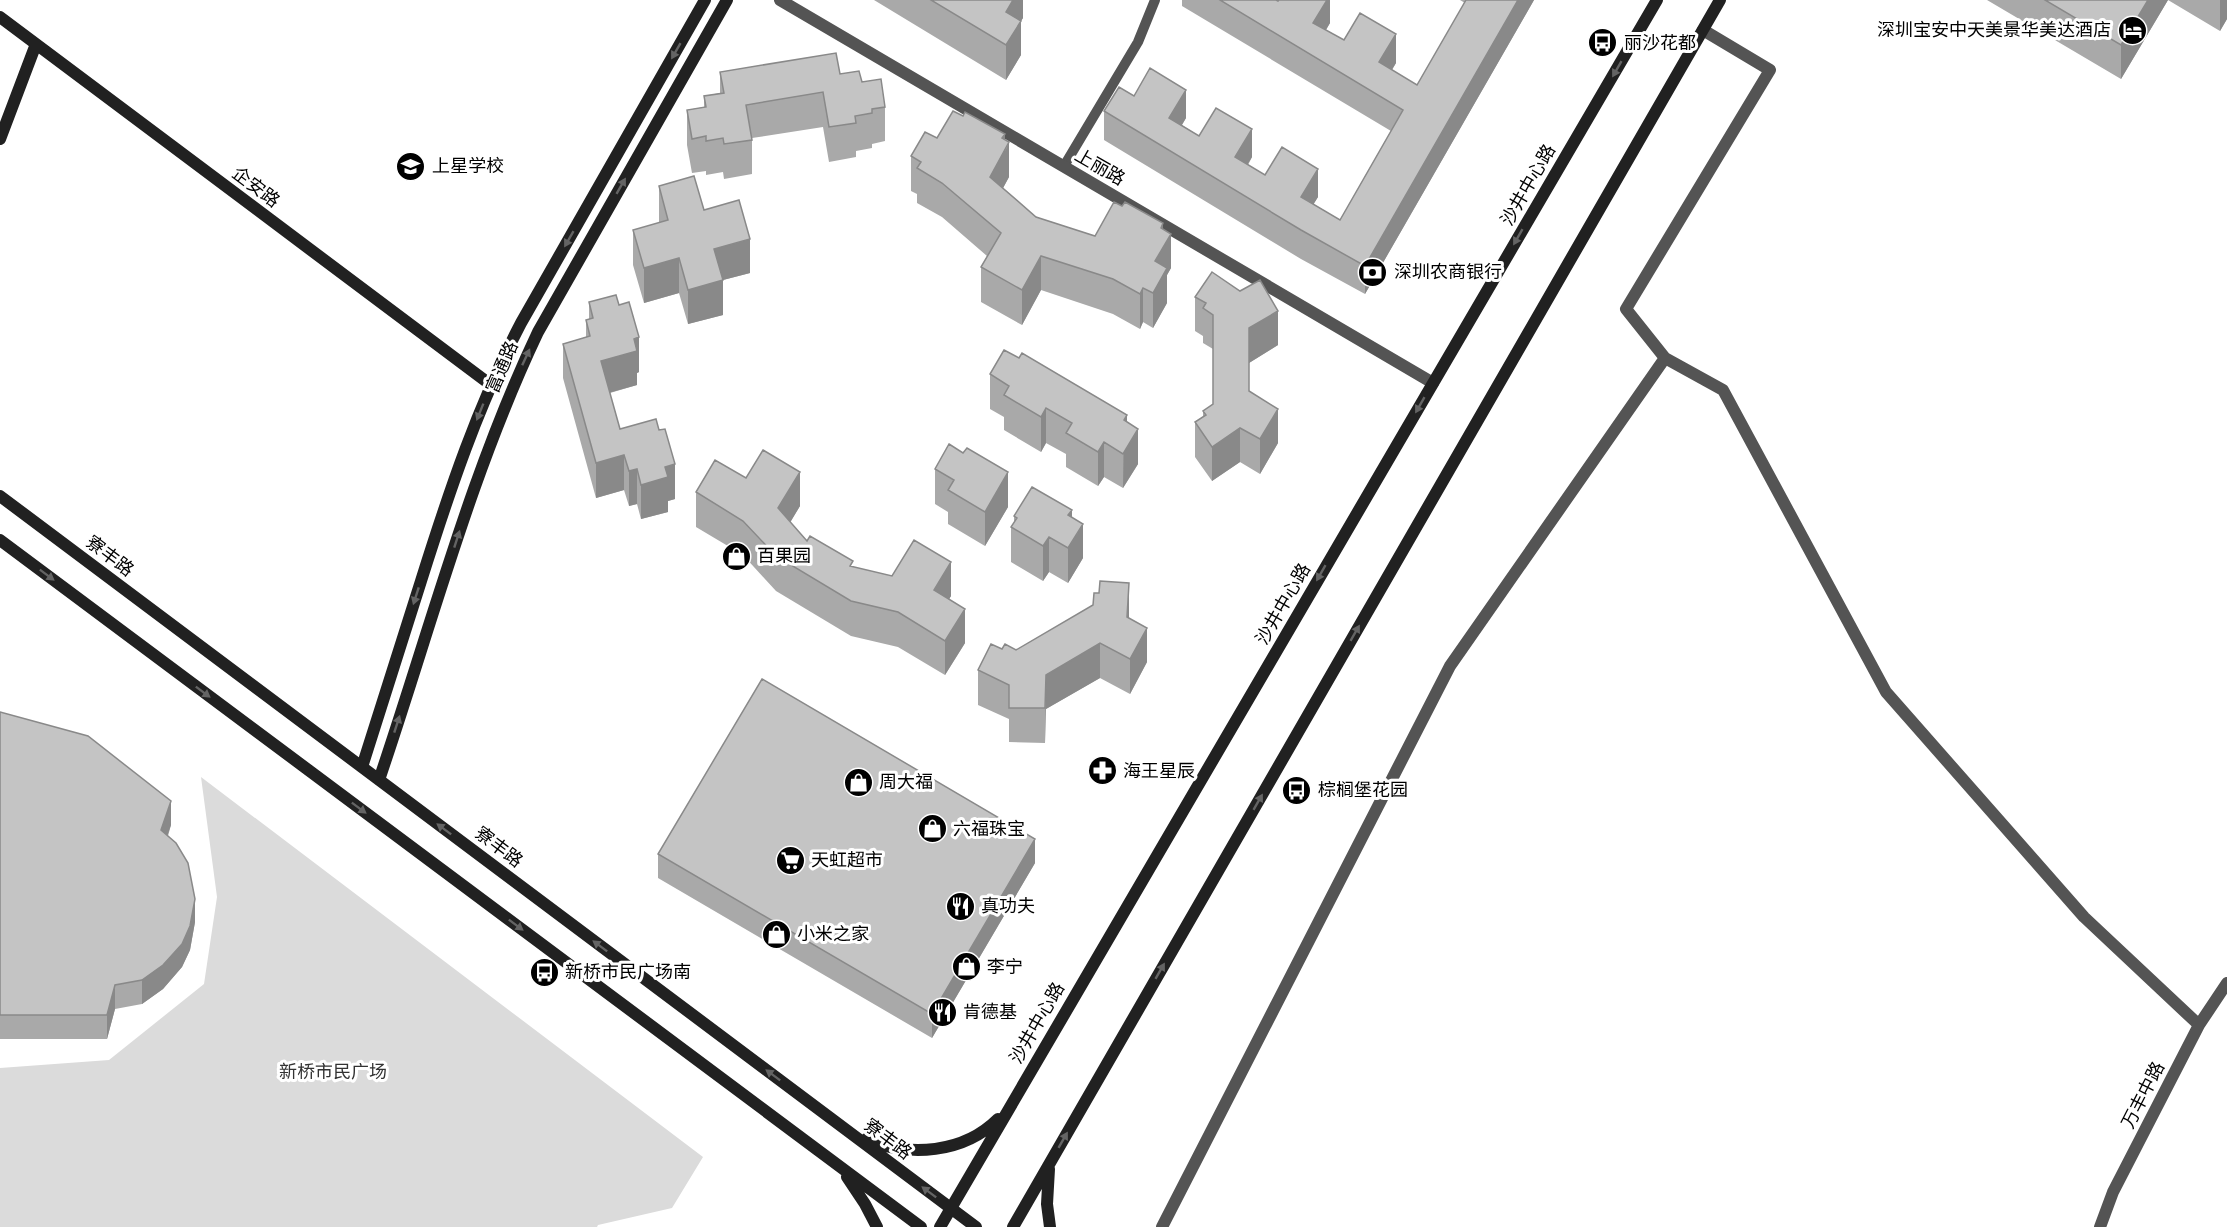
<svg xmlns="http://www.w3.org/2000/svg" width="2227" height="1227" font-family="Lato,'Noto Sans SC',sans-serif">
  <style>
    .green { fill: #dbdbdb }
    .lines { fill: none; stroke-linecap: round; stroke-linejoin: round }
    .lane { stroke: #545454; stroke-width: 10 }
    .street { stroke: #545454; stroke-width: 12 }
    .secondary { stroke: #212121; stroke-width: 12 }
    .wall { fill: #a9a9a9 }
    .shaded-wall { fill: #898989 }
    .building { fill: #c4c4c4; stroke: #898989; stroke-width: 1.5 }
    .oneway { fill: #646464 }
    .labels { text-anchor: middle; stroke-width: 6; stroke-linejoin: round; paint-order: stroke }
    .poi-label { font-size: 18px; fill: #000; stroke: #fff; text-anchor: start }
    .street-label { font-size: 18px; fill: #000; stroke: #fff }
    .park-label { font-size: 18px; fill: #323232; stroke: #fff }
  </style>
  <rect width="100%" height="100%" fill="#fff"/>
  <path class="green" d="M201,777l502,380 -31,51 -74,17 -1,2h-597v-159l109,-8 95,-76 13,-87z"/>
  <g class="lines">
    <path class="lane" d="M1064,166l74,-124 17,-42"/>
    <path class="street" d="M780,0l653,383
      M1703,30l67,40 -144,239 39,49 58,32 163,302 198,225 115,108
      M1162,1227l288,-561 215,-308
      M2100,1227l13,-35 86,-167 28,-42"/>
    <path class="secondary" d="M0,17l491,368
      M0,139l36,-95
      M0,496l976,731
      M0,540l921,687
      M362,767c20,-62 39,-124 59,-186 28,-89 57,-176 100,-258l184,-323
      M379,780c51,-150 91,-305 159,-448l189,-332
      M866,1139c43,19 98,14 132,-20
      M1049,1169l-2,35 3,23
      M847,1177l18,27 12,23
      M940,1227l717,-1227
      M1013,1227l707,-1227"/>
  </g>
  <path class="wall" d="M874,0h149v18l-2,3v34l-15,25z
    M1182,0h94l2,1 52,-1v23l-4,7 18,10 52,23 -4,7 25,15 48,-82 -5,-3h74l-169,294 -64,-35 -197,-119v-29l30,-15 52,22 -4,7 17,11 53,21 -4,8 17,10 53,22 -5,7 27,16 51,-89 -209,-125z
    M1987,0h240v19l-7,12 -52,-31 -47,79z
    M720,72l120,2 22,8 23,25v34l-13,3v4l-16,3v6l-27,5 -6,-35 -71,11v36l-28,5 -1,-7 -17,3v-4l-14,2 -5,-28v-35l17,-3v-11l16,-3z
    M937,138l68,2 4,37 -6,11 33,29 59,19 68,-6 8,38 -4,7v28l-14,25 -10,-6 -3,7 -27,-15 -72,-24 -19,35 -41,-23v-35l6,-11 -45,-39 -25,-14v-9l-6,-3v-35z
    M659,186l45,24 46,63 -27,7v35l-35,9 -9,-31 -35,10 -11,-38v-35l26,-7z
    M1195,297l83,48 -29,18v28l29,52 -18,31 -20,-12 -28,19 -17,-24v-35l8,-5v-6l10,-7v-55l-10,-6v-7l-8,-5z
    M589,302l50,70 -2,1v12l-27,8 10,36 55,70 -7,2v11l-27,7 -4,-15 -8,2 -5,-16 -28,8 -33,-120v-34l23,-7v-17l3,-1z
    M990,374l137,48 11,42 -15,24 -19,-11 -6,9 -32,-19v-13l-20,-11 -5,9 -37,-22v-13l-14,-8z
    M935,469l73,38 -23,39 -37,-22v-12l-13,-8z
    M746,478l54,28 -10,16 17,19 46,26 98,29 -2,3 16,44 -20,32 -47,-28 -47,-11 -75,-45 -33,-36 -47,-28v-35z
    M1014,516l58,1 11,41 -15,25 -19,-11 -6,9 -32,-19v-35l3,-4z
    M1129,618l18,44 -17,32 -30,-16 -54,31 -1,34 -36,-1v-23l-31,-14v-35l24,-21 14,1z
    M0,712l171,113 -3,11 27,86 -5,28 -8,17 -19,22 -21,15 -27,5 -8,30h-107z
    M658,854l377,9 -103,175 -274,-160z"/>
  <path class="shaded-wall" d="M1013,0h10v18l-2,3v34l-15,25v-68z
    M1327,0h3v23l-17,28v-28z
    M1518,0h16l-169,294v-28z
    M2148,0h20l-47,79v-34z
    M2220,0h7v19l-7,12z
    M1396,34v29l-17,27v-28z
    M1186,90v28l-17,28v-28z
    M1252,129v28l-17,28v-28z
    M1005,134v17l4,-9v35l-19,35v-35l12,-39z
    M1318,169v28l-17,28v-28z
    M1163,223v24l8,-13v34l-4,7v28l-14,25v-35l2,-32 6,-33z
    M750,239v34l-27,7v35l-35,9v-34l26,-41z
    M1041,256v34l-19,35v-35z
    M679,258v35l-35,10v-35z
    M1143,288v34l-3,7v-35z
    M1278,311v34l-29,18v-35z
    M639,337v35l-2,1v12l-36,10v-34l33,-22z
    M1046,408v35l-5,9v-35z
    M1278,409v34l-18,31v-35z
    M1127,415v33l11,-19v35l-15,24 1,-68z
    M1240,428v34l-28,19v-34z
    M1104,442v35l-6,9v-34z
    M624,455v35l-28,8v-35z
    M675,464v35l-7,2v11l-27,7v-34l24,-18z
    M637,469v35l-8,2v-35z
    M800,472v34l-22,37v-35z
    M1008,472v35l-23,39v-34z
    M1072,510v32l11,-18v34l-15,25v-68z
    M1049,537v35l-6,9v-35z
    M951,562v34l-17,28v-34z
    M1129,583v35l-2,34v-35z
    M965,609v34l-20,32v-34z
    M1147,628v34l-17,32v-35z
    M1100,643v35l-54,31 -1,34 1,-68z
    M171,801v24l-10,29v-24z
    M1035,839v24l-103,175v-24z
    M195,899v23l-5,28 -8,17 -19,22 -21,15v-24z
    M115,985v24l-8,30v-24z"/>
  <path class="building" d="M931,0h82l-7,12 15,9 -15,24z
    M1220,0h56l2,1 1,-1h48l-14,23 31,17 16,-27 36,21 -17,28 38,23 49,-85h52l-153,266 -64,-36 -197,-119 15,-24 15,9 16,-28 36,22 -17,28 30,18 17,-28 36,21 -17,28 30,18 17,-28 36,22 -17,28 39,23 63,-110z
    M2045,0h103l-27,45z
    M836,53l4,21 19,-3 3,11 19,-3 4,28 -13,2v4l-17,3 1,7 -27,4 -6,-35 -77,13 6,35 -28,4 -1,-6 -17,3v-5l-14,3 -5,-29 19,-3 -2,-11 20,-3 -4,-21z
    M953,111l10,5 2,-4 40,22 -3,4 7,4 -19,35 46,40 59,19 19,-34 8,4 3,-4 38,21 -2,5 10,6 -16,27 12,7 -14,25 -10,-5 -3,6 -27,-15 -72,-23 -19,34 -41,-23 20,-34 -59,-50 -25,-15 4,-6 -10,-6 14,-24 12,6z
    M694,176l10,34 35,-10 11,39 -36,10 9,31 -35,10 -9,-32 -35,10 -11,-38 35,-10 -9,-34z
    M1212,272l28,19 20,-11 18,31 -29,17v63l29,18 -18,30 -20,-11 -28,19 -17,-25 11,-7 -3,-4 10,-7v-89l-10,-7 3,-5 -11,-6z
    M616,295l3,10 10,-3 10,35 -5,2 3,12 -36,10 19,68 36,-10 3,11 6,-1 10,35 -10,3 3,10 -27,8 -4,-16 -8,2 -5,-16 -28,8 -33,-119 27,-8 -4,-16 7,-2 -4,-16z
    M1004,350l15,8 3,-5 105,62 -3,5 14,9 -15,25 -19,-12 -6,10 -32,-19 6,-10 -26,-15 -5,9 -37,-22 5,-9 -19,-12z
    M949,444l14,9 4,-5 41,24 -23,40 -37,-22 6,-10 -19,-11z
    M763,450l37,22 -22,36 29,33 3,-5 43,25 -3,5 42,10 22,-36 37,22 -17,28 31,19 -20,32 -47,-29 -47,-11 -75,-45 -33,-35 -47,-29 19,-32 31,18z
    M1032,487l40,23 -4,5 15,9 -15,24 -19,-11 -6,9 -32,-19 6,-9 -3,-2z
    M1100,581l29,2 -2,34 20,11 -17,31 -30,-16 -54,32 -1,33h-36v-23l-31,-15 13,-26 11,5 3,-5 11,6 77,-45 1,-12h5z
    M762,679l273,160 -103,175 -274,-160z
    M0,712l88,24 83,65 -10,29 15,13 12,20 7,36 -5,27 -8,18 -19,21 -21,15 -27,5 -8,30h-107z"/>
  <defs><path id="oneway-solid" d="M-6-.8H1V-3.2L6.5 0L1 3.2V.8H-6Z" transform="scale(1.5)"/></defs>
  <g class="oneway">
    <use href="#oneway-solid" transform="translate(676 51) rotate(120)"/>
    <use href="#oneway-solid" transform="translate(1617 69) rotate(120)"/>
    <use href="#oneway-solid" transform="translate(621 186) rotate(-60)"/>
    <use href="#oneway-solid" transform="translate(1518 237) rotate(120)"/>
    <use href="#oneway-solid" transform="translate(569 239) rotate(120)"/>
    <use href="#oneway-solid" transform="translate(526 357) rotate(-65)"/>
    <use href="#oneway-solid" transform="translate(1420 405) rotate(120)"/>
    <use href="#oneway-solid" transform="translate(480 412) rotate(112)"/>
    <use href="#oneway-solid" transform="translate(457 539) rotate(-72)"/>
    <use href="#oneway-solid" transform="translate(1321 573) rotate(120)"/>
    <use href="#oneway-solid" transform="translate(47 575) rotate(37)"/>
    <use href="#oneway-solid" transform="translate(416 596) rotate(108)"/>
    <use href="#oneway-solid" transform="translate(1355 633) rotate(-60)"/>
    <use href="#oneway-solid" transform="translate(203 692) rotate(37)"/>
    <use href="#oneway-solid" transform="translate(397 724) rotate(-72)"/>
    <use href="#oneway-solid" transform="translate(1258 802) rotate(-60)"/>
    <use href="#oneway-solid" transform="translate(359 808) rotate(37)"/>
    <use href="#oneway-solid" transform="translate(444 829) rotate(-143)"/>
    <use href="#oneway-solid" transform="translate(516 925) rotate(37)"/>
    <use href="#oneway-solid" transform="translate(600 946) rotate(-143)"/>
    <use href="#oneway-solid" transform="translate(1160 971) rotate(-60)"/>
    <use href="#oneway-solid" transform="translate(773 1075) rotate(-143)"/>
    <use href="#oneway-solid" transform="translate(1063 1140) rotate(-60)"/>
    <use href="#oneway-solid" transform="translate(929 1192) rotate(-143)"/>
  </g>
  <defs>
    <symbol id="hotel-disc" viewBox="-11 -11 22 22"><circle r="9.5" fill="#000" stroke="#fff"/><path d="M-6-4.5h1.5V1H6V5H4.5V3h-9V5H-6ZM-4 0a1.8 1.8 0 1 1 3.6 0ZM.5 0V-2.5h3Q6-2.5 6 0Z" fill="#fff"/></symbol>
    <symbol id="bus-disc" viewBox="-11 -11 22 22"><circle r="9.5" fill="#000" stroke="#fff"/><path d="M-5-6H5V4H4V6H2V4H-2V6H-4V4H-5ZM-3.5-4V0h7V-4ZM-3.5 1.2v1.5H-2V1.2ZM2 1.2v1.5H3.5V1.2Z" fill="#fff"/></symbol>
    <symbol id="school-disc" viewBox="-11 -11 22 22"><circle r="9.5" fill="#000" stroke="#fff"/><path d="M0-5L7-2L0 1L-7-2ZM-4 1L0 2.5L4 1V4Q0 6-4 4Z" fill="#fff"/></symbol>
    <symbol id="bank-disc" viewBox="-11 -11 22 22"><circle r="9.5" fill="#000" stroke="#fff"/><path d="M-6-4H6V4H-6ZM0-2.3a2.3 2.3 0 1 0 0 4.6a2.3 2.3 0 1 0 0-4.6Z" fill="#fff"/></symbol>
    <symbol id="shop-disc" viewBox="-11 -11 22 22"><circle r="9.5" fill="#000" stroke="#fff"/><path d="M-5-2.5h2.3a2.7 3.5 0 0 1 5.4 0H5L5.5 6h-11ZM-1.5-2.5h3a1.5 2.3 0 0 0-3 0Z" fill="#fff"/></symbol>
    <symbol id="pharmacy-disc" viewBox="-11 -11 22 22"><circle r="9.5" fill="#000" stroke="#fff"/><path d="M-2-6h4v4h4v4h-4v4h-4v-4h-4v-4h4Z" fill="#fff"/></symbol>
    <symbol id="supermarket-disc" viewBox="-11 -11 22 22"><circle r="9.5" fill="#000" stroke="#fff"/><path d="M-6-5.5h2.5l.6 2H6L4.5 2H-2.5L-4.4-4H-6ZM-1.5 3.2a1.3 1.3 0 1 0 .1 0ZM3 3.2a1.3 1.3 0 1 0 .1 0Z" fill="#fff"/></symbol>
    <symbol id="restaurant-disc" viewBox="-11 -11 22 22"><circle r="9.5" fill="#000" stroke="#fff"/><path d="M-5-6h1v4h1v-4h1v4h1v-4h1v5L-1.5 .5V6h-2V.5L-5-1ZM5-6V6H3V1.5H1.5Q1.5-4 5-6Z" fill="#fff"/></symbol>
  </defs>
  <g fill-rule="evenodd">
    <use href="#hotel-disc" x="2116" y="14" width="33" height="33"/>
    <use href="#bus-disc" x="1586" y="26" width="33" height="33"/>
    <use href="#school-disc" x="394" y="150" width="33" height="33"/>
    <use href="#bank-disc" x="1356" y="256" width="33" height="33"/>
    <use href="#shop-disc" x="720" y="540" width="33" height="33"/>
    <use href="#pharmacy-disc" x="1086" y="754" width="33" height="33"/>
    <use href="#shop-disc" x="842" y="766" width="33" height="33"/>
    <use href="#bus-disc" x="1280" y="774" width="33" height="33"/>
    <use href="#shop-disc" x="916" y="812" width="33" height="33"/>
    <use href="#supermarket-disc" x="774" y="844" width="33" height="33"/>
    <use href="#restaurant-disc" x="944" y="890" width="33" height="33"/>
    <use href="#shop-disc" x="760" y="918" width="33" height="33"/>
    <use href="#shop-disc" x="950" y="950" width="33" height="33"/>
    <use href="#bus-disc" x="528" y="956" width="33" height="33"/>
    <use href="#restaurant-disc" x="926" y="996" width="33" height="33"/>
  </g>
  <g class="labels">
    <g class="poi-label">
      <text x="2111" y="36" text-anchor="end">深圳宝安中天美景华美达酒店</text>
      <text x="1624" y="49">丽沙花都</text>
      <text x="432" y="172">上星学校</text>
      <text x="1394" y="278">深圳农商银行</text>
      <text x="757" y="562">百果园</text>
      <text x="1123" y="777">海王星辰</text>
      <text x="879" y="788">周大福</text>
      <text x="1318" y="796">棕榈堡花园</text>
      <text x="953" y="835">六福珠宝</text>
      <text x="811" y="866">天虹超市</text>
      <text x="981" y="912">真功夫</text>
      <text x="797" y="940">小米之家</text>
      <text x="987" y="973">李宁</text>
      <text x="565" y="978">新桥市民广场南</text>
      <text x="963" y="1018">肯德基</text>
    </g>
    <g class="street-label">
      <text transform="translate(1100 167) rotate(30)" y="6">上丽路</text>
      <text transform="translate(1528 185) rotate(-60)" y="6">沙井中心路</text>
      <text transform="translate(256 187) rotate(37)" y="6">企安路</text>
      <text transform="translate(502 367) rotate(-67)" y="6">富通路</text>
      <text transform="translate(110 556) rotate(37)" y="6">寮丰路</text>
      <text transform="translate(1283 604) rotate(-60)" y="6">沙井中心路</text>
      <text transform="translate(499 847) rotate(37)" y="6">寮丰路</text>
      <text transform="translate(1037 1023) rotate(-60)" y="6">沙井中心路</text>
      <text transform="translate(2143 1095) rotate(-63)" y="6">万丰中路</text>
      <text transform="translate(888 1139) rotate(37)" y="6">寮丰路</text>
    </g>
    <g class="park-label">
      <text x="333" y="1078">新桥市民广场</text>
    </g>
  </g>
</svg>
